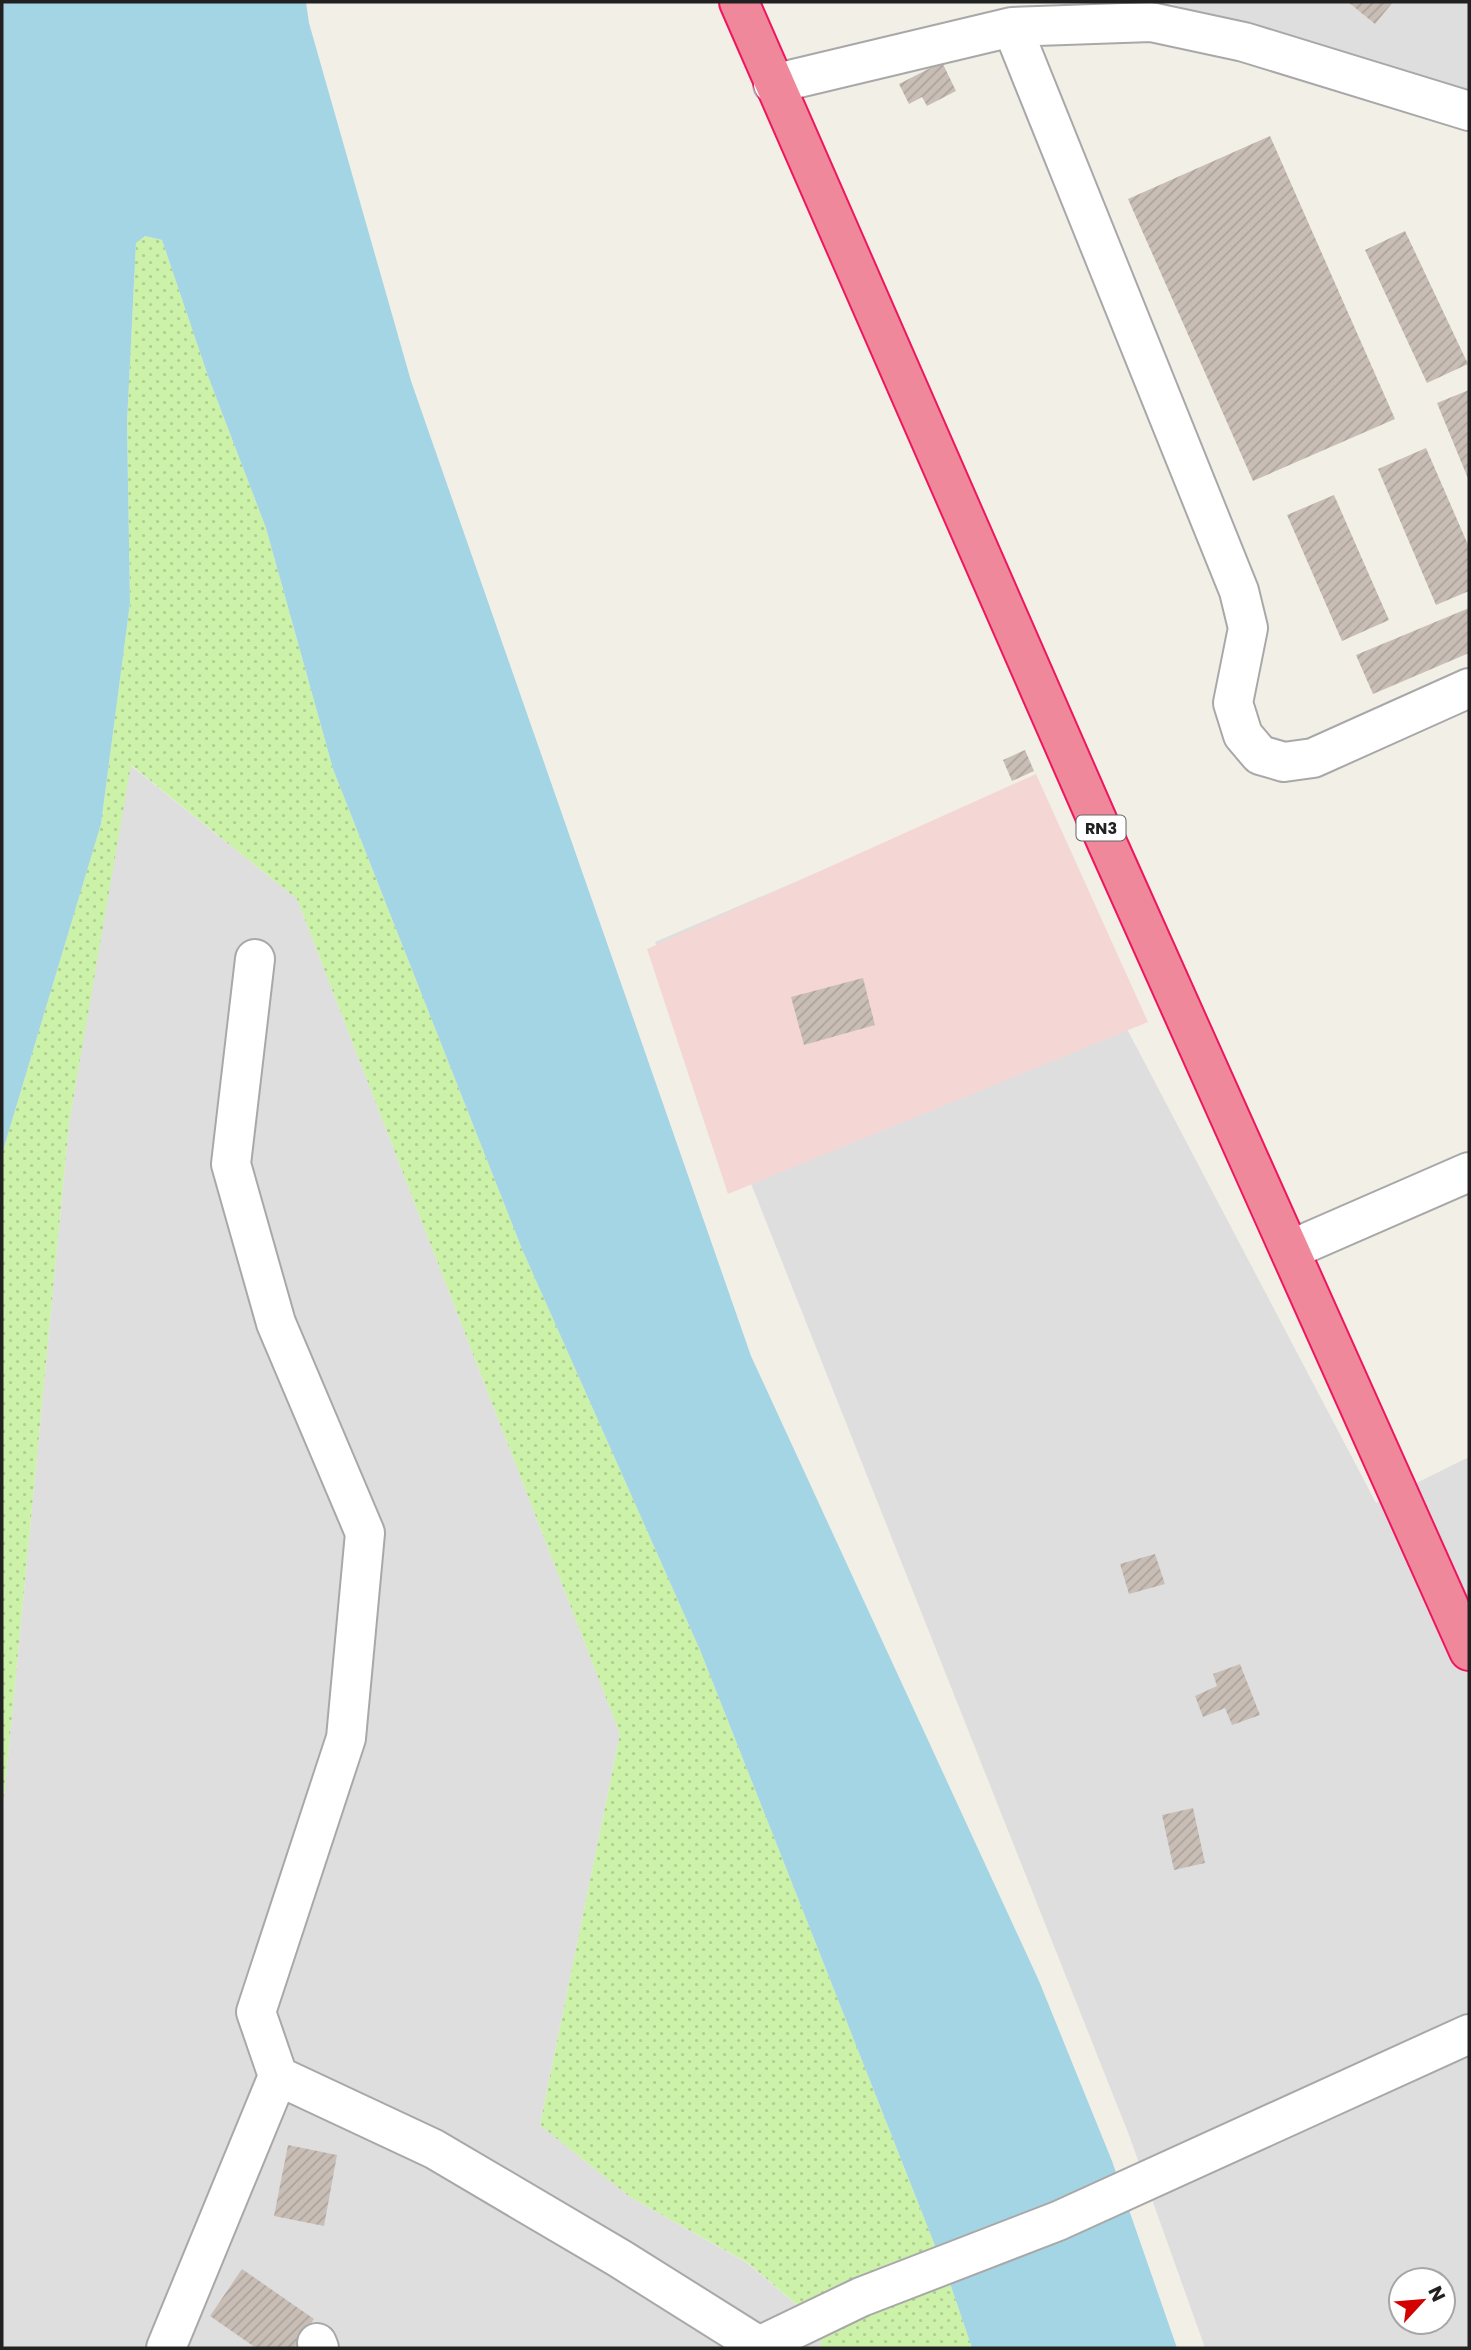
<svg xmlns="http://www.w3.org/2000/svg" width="1471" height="2350" font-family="Poppins,sans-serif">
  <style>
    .residential { fill: #dfdede; fill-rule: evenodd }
    .commercial { fill: #f4d7d5 }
    .grass { fill: url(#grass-dots) }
    .water { fill: #a4d5e4 }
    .building { fill: url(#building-hatch) }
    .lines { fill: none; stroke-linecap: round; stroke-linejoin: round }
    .minor-casing { stroke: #a8a8a8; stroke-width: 42 }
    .highway-casing { stroke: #ee175f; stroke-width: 42 }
    .minor { stroke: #fff; stroke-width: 38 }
    .highway { stroke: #f0889b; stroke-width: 38 }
    .labels { text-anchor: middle; stroke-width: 7; stroke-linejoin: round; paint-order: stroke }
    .shield { fill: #fff; stroke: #646464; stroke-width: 2 }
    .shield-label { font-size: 16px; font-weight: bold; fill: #212121 }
  </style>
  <defs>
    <pattern id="grass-dots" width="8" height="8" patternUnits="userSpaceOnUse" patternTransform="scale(1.75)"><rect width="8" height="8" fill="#ccf1a9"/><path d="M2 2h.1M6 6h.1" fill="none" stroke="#afce91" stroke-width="1.8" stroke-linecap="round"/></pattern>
    <pattern id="building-hatch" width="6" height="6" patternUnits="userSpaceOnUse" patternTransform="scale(1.75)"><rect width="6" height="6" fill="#c8beb6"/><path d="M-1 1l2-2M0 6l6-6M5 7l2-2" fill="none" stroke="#aca39c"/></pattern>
  </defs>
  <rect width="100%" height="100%" fill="#f2efe7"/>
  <path class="residential" d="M1168,2h301v123z
    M130,765l167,134 323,835 -80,391 90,72 117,66 76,64 -3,21h-818v-529l67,-695z
    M1003,793l373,710 93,-46v891h-264l-76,-213 -474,-1193zM1401,2280h42v42h-42z"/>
  <path class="commercial" d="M1036,774l112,248 -420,172 -81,-245z"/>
  <path class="grass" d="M145,236l17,4 46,136 58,152 67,241 189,480 178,401 251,636 21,62h-152l3,-21 -75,-64 -118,-66 -90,-72 80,-391 -323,-835 -166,-134 -62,359 -67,695v-665l99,-330 29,-221 -3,-180 9,-181z"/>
  <path class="water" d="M2,2h304l3,21 102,358 340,975 288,625 73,180 65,187h-205l-21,-62 -251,-636 -178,-401 -189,-480 -67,-241 -58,-152 -46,-136 -17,-4 -9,7 -9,180 3,180 -29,221 -99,330z"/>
  <path class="building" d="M1348,2h45l-18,22z
    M942,62l14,29 -29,15 -5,-9 -13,7 -10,-20z
    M1270,136l125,283 -142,62 -125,-282z
    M1405,231l63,133 -41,19 -62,-133z
    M1469,390v91l-32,-78z
    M1426,448l43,99v44l-33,14 -58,-136z
    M1334,495l55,125 -47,21 -55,-126z
    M1469,608v45l-96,41 -17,-39z
    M1025,750l9,21 -22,10 -9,-21z
    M863,978l12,47 -71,20 -13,-48z
    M1155,1554l10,30 -36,10 -9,-30z
    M1240,1664l20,51 -28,10 -7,-17 -22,9 -8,-21 22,-10 -4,-12z
    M1193,1808l12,55 -31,7 -12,-55z
    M288,2145l49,10 -13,71 -50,-10z
    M242,2269l72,50 -20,29h-38l-46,-32z"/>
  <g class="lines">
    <defs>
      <path id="minor" d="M1012,27l227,564 9,37 -15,75 10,32 17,20 24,7 29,-4 156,-70
        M773,84l239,-57 139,-5 93,20 225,69
        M255,959l-24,205 45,159 89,210 -19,205 -90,274 22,64 156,73 185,109 140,88
        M1290,1250l179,-78
        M317,2343l2,5
        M166,2348l112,-272
        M755,2348l106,-51 197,-76 411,-187"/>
      <path id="highway" d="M739,2l369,843 361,806"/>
    </defs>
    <use href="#minor" class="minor-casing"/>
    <use href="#highway" class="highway-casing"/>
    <use href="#minor" class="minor"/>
    <use href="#highway" class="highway"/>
  </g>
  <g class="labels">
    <rect class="shield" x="1076.5" y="815.5" width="49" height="25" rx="5"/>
    <g class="shield-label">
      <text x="1101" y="834">RN3</text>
    </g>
  </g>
  <rect width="1471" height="2350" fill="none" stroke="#212121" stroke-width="7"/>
  <g transform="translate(1422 2301) rotate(64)"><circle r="33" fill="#ffffff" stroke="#a6a6a6" stroke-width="2"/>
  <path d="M0-5L12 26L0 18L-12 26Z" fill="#d30200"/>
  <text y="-10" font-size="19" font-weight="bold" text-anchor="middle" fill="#212121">N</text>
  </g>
</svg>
